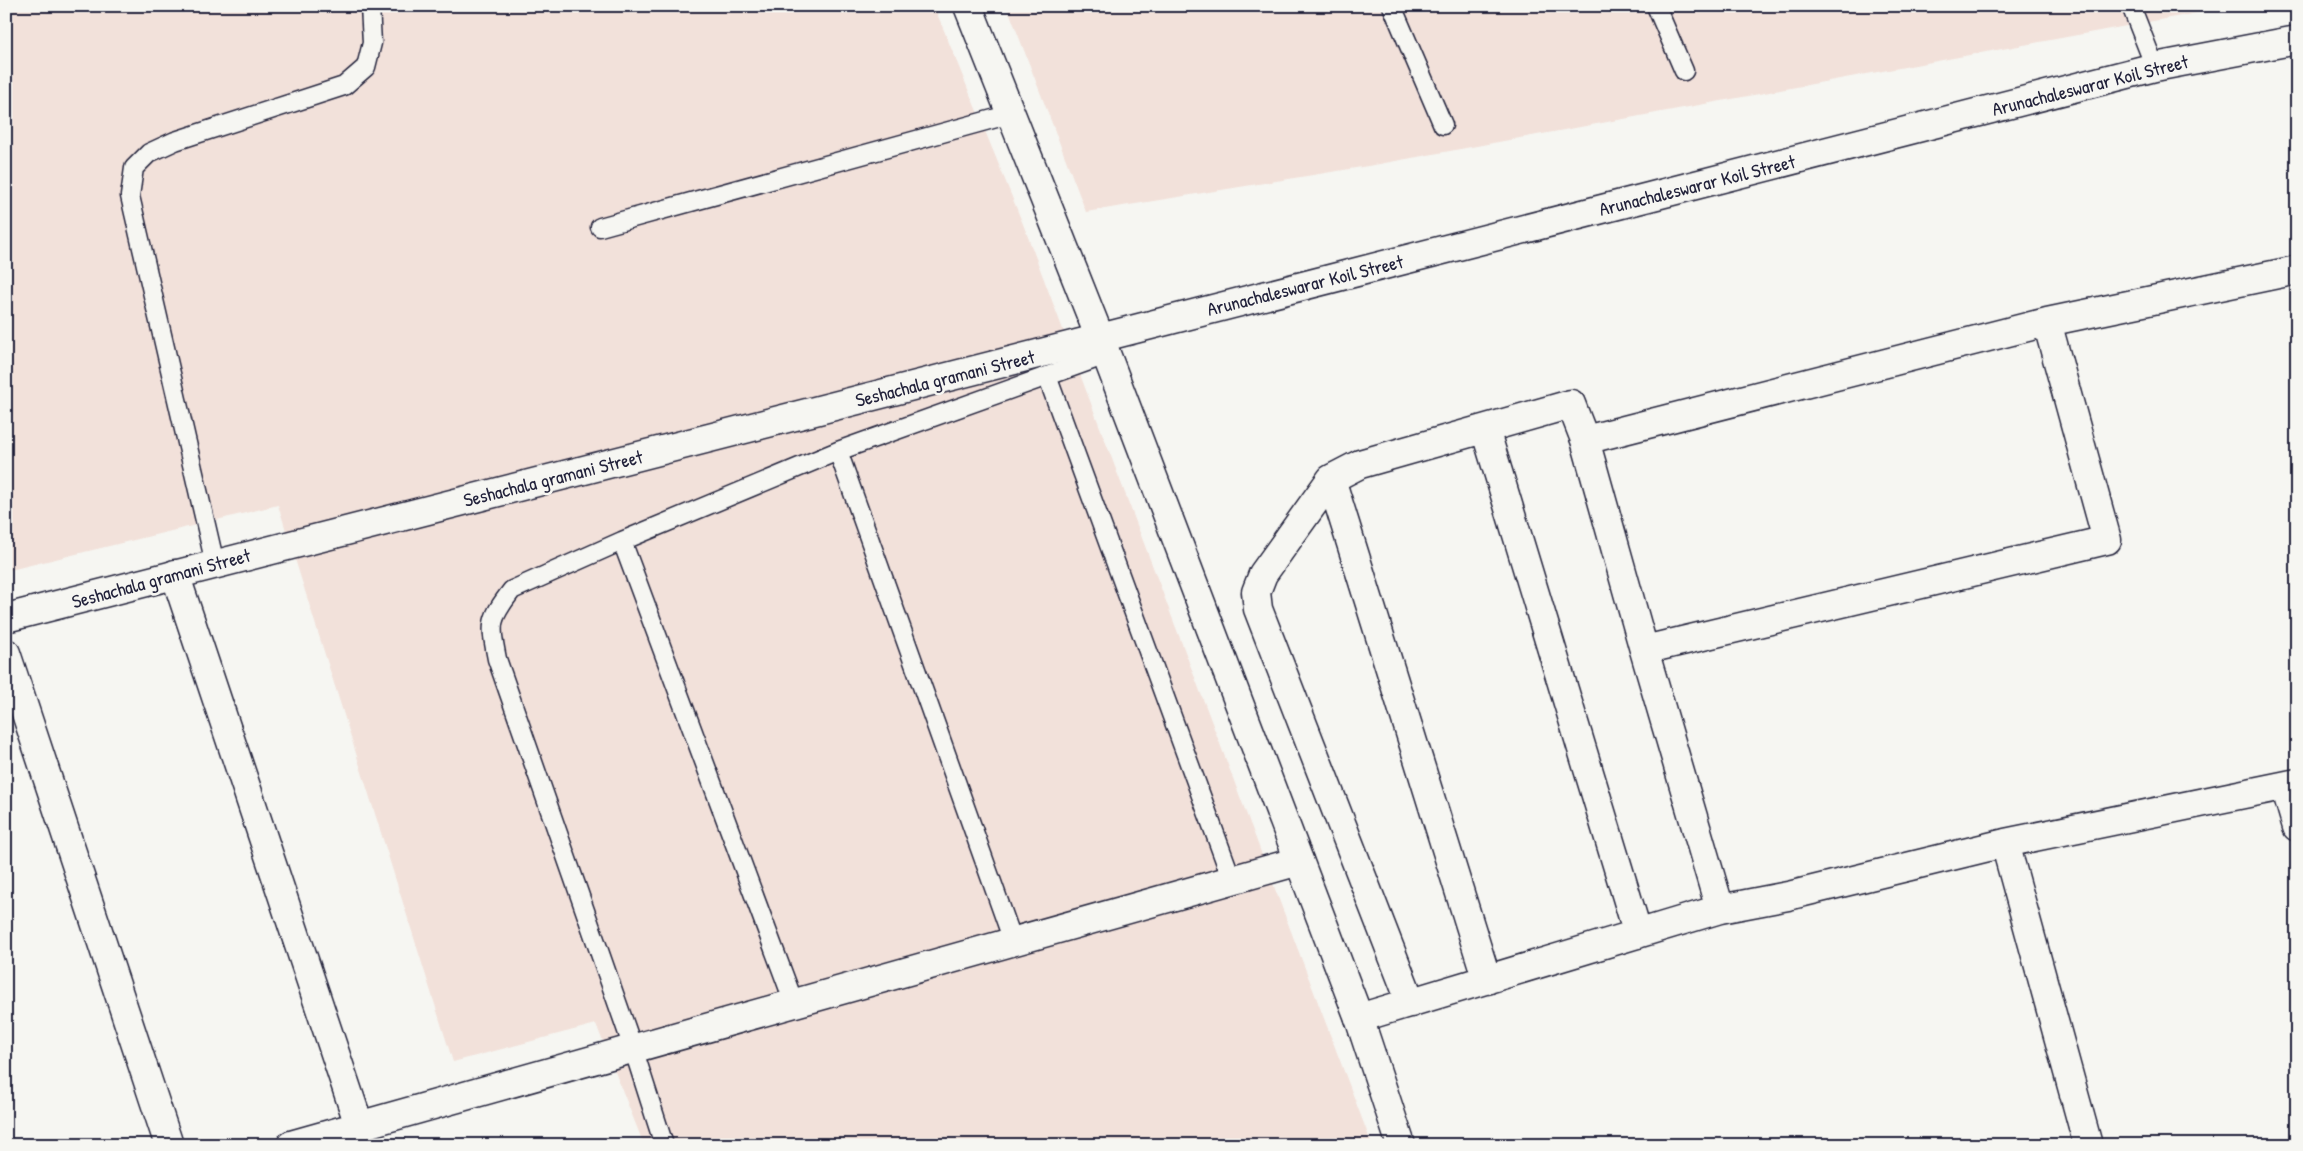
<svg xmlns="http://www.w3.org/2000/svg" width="2303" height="1151" font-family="'Patrick Hand',sans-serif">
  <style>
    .built { fill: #f2e1da }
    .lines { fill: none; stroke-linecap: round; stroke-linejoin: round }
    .lane-casing { stroke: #22223b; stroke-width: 21 }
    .street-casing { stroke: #22223b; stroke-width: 31 }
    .secondary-casing { stroke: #22223b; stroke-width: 31 }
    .lane { stroke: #f6f6f2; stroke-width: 18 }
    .street { stroke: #f6f6f2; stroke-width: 28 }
    .secondary { stroke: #f6f6f2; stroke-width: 28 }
    .labels { text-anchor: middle; stroke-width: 5; stroke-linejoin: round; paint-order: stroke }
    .street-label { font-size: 19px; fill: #22223b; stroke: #f6f6f2 }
  </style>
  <rect width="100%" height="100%" fill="#f6f6f2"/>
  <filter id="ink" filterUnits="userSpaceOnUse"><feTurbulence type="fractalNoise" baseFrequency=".02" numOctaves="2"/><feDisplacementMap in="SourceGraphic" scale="10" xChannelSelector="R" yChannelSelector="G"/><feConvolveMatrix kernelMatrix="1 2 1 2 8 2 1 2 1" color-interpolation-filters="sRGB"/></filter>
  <g filter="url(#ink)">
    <path class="built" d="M6,6h928l89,218 349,921h-728l-48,-121 -143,38 -175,-557 -272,66z
      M1007,6h1228l-861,159 -288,47z"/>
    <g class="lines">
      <defs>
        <path id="lane" d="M1392,6l51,119
          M1656,6l28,65
          M2131,6l24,61
          M600,227l411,-113
          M1047,376l185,504
          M838,451l175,490
          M622,541l172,462
          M215,564l-85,-368 4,-28 15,-15 26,-12 169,-55 22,-19 6,-24 -2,-37
          M664,1145l-31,-97 -136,-389c-7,-36 -8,-39 15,-69l110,-49 216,-90 268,-96"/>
        <path id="street" d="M1100,338l1055,-271 142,-27
          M1485,429l153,505
          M1331,479l156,501
          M175,574l184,551
          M1644,650l463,-110 -60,-218
          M6,653l163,492
          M2285,786l12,41
          M2005,843l83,302
          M1720,909l-76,-259 -59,-210 462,-118 250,-52
          M1411,1003l-153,-394 -2,-17 7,-18 68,-95 29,-15 211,-60 14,36
          M1359,1018l361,-109 68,-13 217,-53 292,-60
          M291,1145l1008,-284"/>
        <path id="secondary" d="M968,6l132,332 259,680 42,127
          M6,618l1094,-280"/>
      </defs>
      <use href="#lane" class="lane-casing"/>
      <use href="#street" class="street-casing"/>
      <use href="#secondary" class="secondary-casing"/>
      <use href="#lane" class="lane"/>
      <use href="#street" class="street"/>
      <use href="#secondary" class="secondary"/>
    </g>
  </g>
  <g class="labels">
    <g class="street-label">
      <text transform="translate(2090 85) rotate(-14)" y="7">Arunachaleswarar Koil Street</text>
      <text transform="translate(1697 185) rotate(-14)" y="7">Arunachaleswarar Koil Street</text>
      <text transform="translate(1305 285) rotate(-14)" y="7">Arunachaleswarar Koil Street</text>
      <text transform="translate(945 378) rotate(-14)" y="7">Seshachala gramani Street</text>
      <text transform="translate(553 478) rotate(-14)" y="7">Seshachala gramani Street</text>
      <text transform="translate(161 578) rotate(-15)" y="7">Seshachala gramani Street</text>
    </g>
  </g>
  <rect width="2303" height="1151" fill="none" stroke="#f6f6f2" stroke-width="25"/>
  <rect x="12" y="12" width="2278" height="1126" fill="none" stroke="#22223b" stroke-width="2" filter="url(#ink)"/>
</svg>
